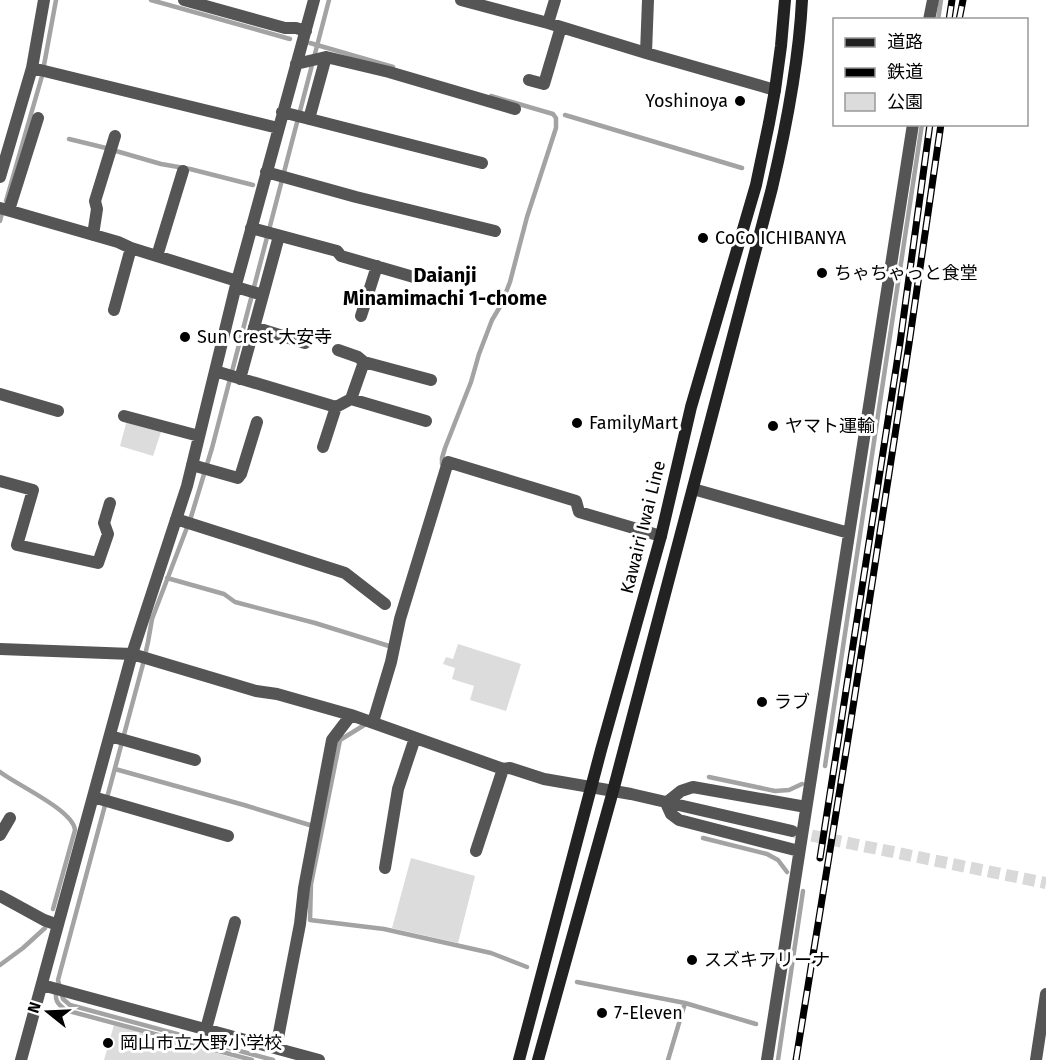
<svg xmlns="http://www.w3.org/2000/svg" width="1046" height="1060" font-family="'Fira Sans','Noto Sans JP',sans-serif">
  <style>
    .green { fill: #dcdcdc }
    .lines { fill: none; stroke-linecap: round; stroke-linejoin: round }
    .stream { stroke: #a3a3a3; stroke-width: 4.5 }
    .minor-tunnel { stroke: #d9d9d9; stroke-width: 12; stroke-dasharray: 12 6; stroke-linecap: butt }
    .minor { stroke: #555; stroke-width: 12 }
    .secondary { stroke: #222; stroke-width: 12 }
    .rail-casing { stroke: #000; stroke-width: 7 }
    .rail { stroke: #fff; stroke-width: 4.5; stroke-dasharray: 14; stroke-linecap: butt }
    .poi-dot { fill: #000; stroke: #fff; stroke-width: 2 }
    .labels { text-anchor: middle; stroke-width: 6; stroke-linejoin: round; paint-order: stroke }
    .poi-label { font-size: 18px; fill: #000; stroke: #fff; text-anchor: start }
    .street-label { font-size: 18px; fill: #000; stroke: #fff }
    .neighbourhood-label { font-size: 20px; font-weight: bold; fill: #000; stroke: #fff }
  </style>
  <rect width="100%" height="100%" fill="#fff"/>
  <path class="green" d="M127,420l35,9 -9,27 -33,-10z
    M458,644l63,20 -15,47 -36,-11 4,-14 -22,-7 3,-11 -12,-4 3,-7 7,2z
    M411,858l64,18 -17,67 -66,-15z
    M114,1025l127,35h-137z"/>
  <g class="lines">
    <path class="stream" d="M151,0l139,39
      M938,20l3,-20
      M310,43l83,24
      M565,115l177,53
      M69,139l37,9
      M116,151l45,13 29,5 63,16
      M6,201l36,-125 14,-76
      M0,221l3,-12
      M442,464v-6l3,-10 26,-66 8,-28 13,-34 9,-15 9,-23 17,-65 29,-89v-10l-3,-4 -62,-18
      M167,578l57,16 11,8 80,21 74,23
      M367,722l-1,2 -26,16 -29,144 -1,36 74,9 107,24 36,14
      M825,766l97,-642
      M115,769l129,36 69,21
      M0,772c17,13 73,38 75,58l-22,79
      M709,777l66,14 14,-1 13,-6
      M703,838l64,16 11,6 9,12
      M0,965l23,-17 22,-20
      M577,982l108,21 71,21
      M56,991c-1,11 2,12 9,19l187,50
      M273,1060l-203,-55 -7,-6 -5,-19 85,-316 5,-22 4,-23 39,-102 21,-69 117,-448
      M668,1060l17,-57
      M778,1060l25,-169"/>
    <path class="minor-tunnel" d="M794,832l252,51"/>
    <path class="minor" d="M184,0l101,28h11l10,3
      M461,0l87,23 98,30 129,37
      M929,20l4,-20
      M548,23l7,-23
      M646,53l2,-53
      M296,64l30,-7 63,15 126,37
      M32,68l246,60
      M529,80l15,4 17,-57
      M282,112l200,51
      M309,119l17,-62
      M266,172l90,25 139,34
      M0,177l32,-109 12,-68
      M0,208l118,34 13,6 106,33
      M9,210l29,-92
      M251,228l86,23 4,5 76,22
      M93,235l4,-26 -2,-8 20,-65
      M157,256l26,-85
      M236,287l27,8 -23,84
      M263,295l16,-59
      M114,310l17,-62
      M361,316l16,-50
      M254,327l51,16
      M338,350l20,7 6,5 67,18
      M215,371l121,36 15,-8 75,22
      M0,394l58,17
      M351,399l13,-37
      M124,416l75,20
      M323,447l13,-40
      M192,465l46,13 3,-4 16,-52
      M0,481l33,9 -16,55 81,18 10,-29 -4,-11 6,-20
      M693,489l156,44
      M176,519l169,54 40,31
      M0,649l132,5 124,37 21,3 74,21 152,54 7,-1 34,11 87,15 161,37
      M373,722l18,-60 9,-43 48,-157 128,39 3,11 82,24
      M110,736l85,24
      M93,797l135,39
      M666,803l15,-12 12,-4 113,20
      M666,803l5,11 8,6 120,31
      M0,835l10,-17
      M476,851l27,-82
      M385,868l13,-79 17,-51
      M0,896l44,24 14,5
      M42,985l277,75
      M206,1029l29,-107
      M276,1048l24,-124 4,-36 28,-148 19,-25
      M21,1060l111,-406 55,-168 50,-205 77,-281
      M767,1060l146,-936
      M1036,1060l10,-66"/>
    <path class="secondary" d="M519,1060l82,-310 60,-214 30,-129 65,-222 13,-62 6,-33 6,-44 4,-46
      M538,1060l75,-269 159,-603c14,-60 27,-126 30,-188"/>
    <defs>
      <path id="rail" d="M949,20l3,-20
        M959,20l4,-20
        M820,858l80,-515 30,-219
        M796,1060l53,-327 60,-389 32,-220"/>
    </defs>
    <use href="#rail" class="rail-casing"/>
    <use href="#rail" class="rail"/>
  </g>
  <g class="poi-dot">
    <circle cx="740" cy="101" r="6"/>
    <circle cx="703" cy="238" r="6"/>
    <circle cx="822" cy="273" r="6"/>
    <circle cx="185" cy="337" r="6"/>
    <circle cx="577" cy="423" r="6"/>
    <circle cx="773" cy="426" r="6"/>
    <circle cx="762" cy="702" r="6"/>
    <circle cx="692" cy="960" r="6"/>
    <circle cx="602" cy="1013" r="6"/>
    <circle cx="108" cy="1043" r="6"/>
  </g>
  <g class="labels">
    <g class="poi-label">
      <text x="728" y="107" text-anchor="end">Yoshinoya</text>
      <text x="715" y="244">CoCo ICHIBANYA</text>
      <text x="834" y="279">ちゃちゃっと食堂</text>
      <text x="197" y="343">Sun Crest 大安寺</text>
      <text x="589" y="429">FamilyMart</text>
      <text x="785" y="432">ヤマト運輸</text>
      <text x="774" y="708">ラブ</text>
      <text x="704" y="966">スズキアリーナ</text>
      <text x="614" y="1019">7-Eleven</text>
      <text x="120" y="1049">岡山市立大野小学校</text>
    </g>
    <g class="street-label">
      <text transform="translate(643 527) rotate(-76)" y="6">Kawairi Iwai Line</text>
    </g>
    <g class="neighbourhood-label">
      <text x="445" y="282">Daianji<tspan x="445" dy="23">Minamimachi 1-chome</tspan></text>
    </g>
  </g>
  <rect x="833" y="18" width="195" height="108" fill="#ffffff" stroke="#999999" stroke-width="1.5"/>
  <rect x="845" y="38" width="30" height="9" fill="#222222" stroke="#999999" stroke-width="1.5"/>
  <text x="887" y="48" font-size="18" fill="#000000">道路</text>
  <rect x="845" y="68" width="30" height="9" fill="#000000" stroke="#999999" stroke-width="1.5"/>
  <text x="887" y="78" font-size="18" fill="#000000">鉄道</text>
  <rect x="845" y="93" width="30" height="18" fill="#dcdcdc" stroke="#999999" stroke-width="1.5"/>
  <text x="887" y="108" font-size="18" fill="#000000">公園</text>
  <g transform="translate(48 1012) rotate(288)" stroke="#ffffff" stroke-width="4.5" paint-order="stroke">
  <path d="M0-4.5L10 22L0 15L-10 22Z" fill="#000000"/>
  <text y="-9" font-size="16" font-weight="bold" text-anchor="middle" fill="#000000">N</text>
  </g>
</svg>
